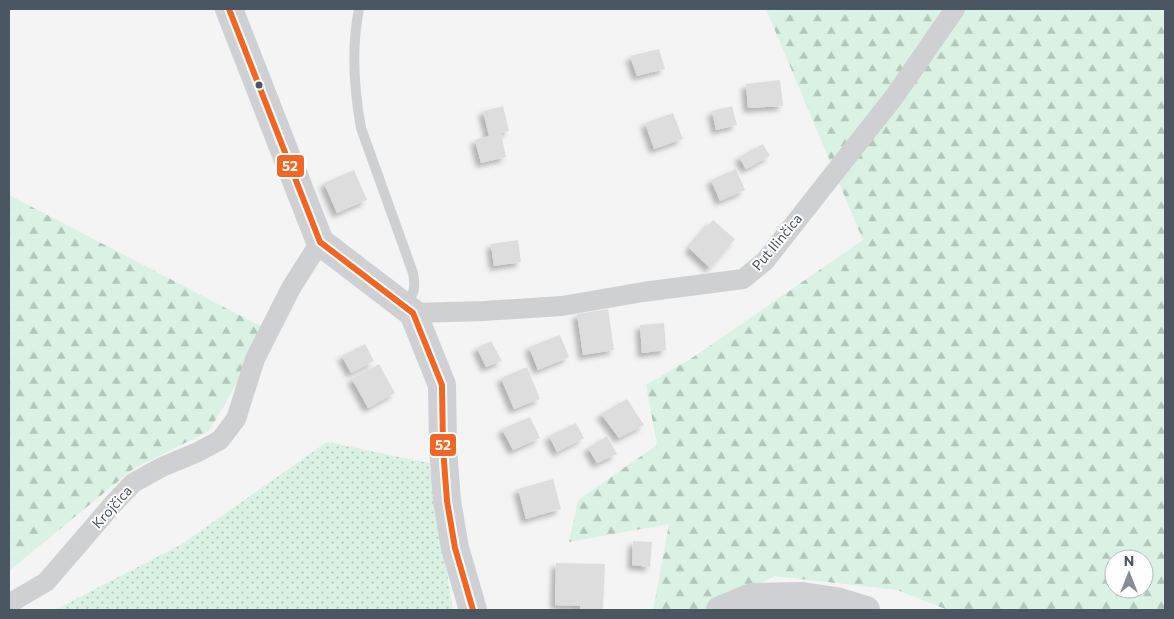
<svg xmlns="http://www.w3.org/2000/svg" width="1174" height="619" font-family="Commissioner,sans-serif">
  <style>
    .grass { fill: url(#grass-dots) }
    .forest { fill: url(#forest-firs); fill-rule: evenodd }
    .building { fill: #ddddde; filter: url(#shadow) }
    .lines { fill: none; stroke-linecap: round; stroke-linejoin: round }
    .lane { stroke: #ced0d2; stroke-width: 10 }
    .street { stroke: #ced0d2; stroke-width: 20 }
    .secondary { stroke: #ced0d4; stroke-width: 28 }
    .bus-1-casing { stroke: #fff; stroke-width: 10 }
    .bus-1 { stroke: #f26522; stroke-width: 6 }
    .bus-dot { fill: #4a5661; stroke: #fff; stroke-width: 2 }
    .labels { text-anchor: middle; stroke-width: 4; stroke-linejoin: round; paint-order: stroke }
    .street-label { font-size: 14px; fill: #4a5661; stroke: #fff }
    .line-badge { stroke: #fff; stroke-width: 2 }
    .badge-label { font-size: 14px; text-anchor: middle; font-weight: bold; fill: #fff }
  </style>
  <defs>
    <pattern id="grass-dots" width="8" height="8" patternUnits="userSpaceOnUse" patternTransform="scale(1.25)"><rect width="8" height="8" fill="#d9f2e3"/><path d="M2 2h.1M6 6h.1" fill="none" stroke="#b2c7bb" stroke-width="1.8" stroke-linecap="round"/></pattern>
    <pattern id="forest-firs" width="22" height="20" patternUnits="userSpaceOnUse" patternTransform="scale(1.25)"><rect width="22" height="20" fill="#d9f2e3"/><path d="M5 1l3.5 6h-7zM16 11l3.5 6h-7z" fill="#b2c7bb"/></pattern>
    <filter id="shadow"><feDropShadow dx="-4.5" dy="4.5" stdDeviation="2.5" flood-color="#0004"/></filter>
  </defs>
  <rect width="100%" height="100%" fill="#f4f4f4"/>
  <path class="grass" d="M327,442l102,21 24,147h-398l127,-66z"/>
  <path class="forest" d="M766,9h399v601h-217l-51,-20 -122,-14 -71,34h-51l16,-86 -100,18 9,-42 79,-55 -11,-60 49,-29 168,-116zM1114,559h30v30h-30z
    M9,195l259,135 -59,101 -76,38 -124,102z"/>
  <path class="building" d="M659,49l6,20 -28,7 -7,-20z
    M780,80l3,26 -35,2 -2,-24z
    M503,106l6,25 -8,2 5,24 -25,6 -6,-23 14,-4 -6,-25z
    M732,106l5,19 -21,5 -4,-19z
    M673,113l10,26 -29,10 -9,-26z
    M763,144l7,12 -24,13 -7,-12z
    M736,169l9,21 -25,11 -9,-21z
    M354,170l13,30 -30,13 -13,-30z
    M713,220l22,19 -25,29 -21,-20z
    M518,240l3,22 -27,4 -3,-22z
    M608,309l6,41 -31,5 -6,-41z
    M664,323l2,27 -24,3 -2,-28z
    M560,335l9,22 -31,13 -9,-23z
    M491,341l11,20 -16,6 -9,-19z
    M365,344l9,17 -23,12 -9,-17z
    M379,364l16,29 -27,15 -16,-29z
    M527,367l13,32 -26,10 -13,-31z
    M627,399l17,26 -25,13 -18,-24z
    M530,417l10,21 -27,12 -11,-21z
    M576,423l8,15 -27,14 -8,-16z
    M607,436l10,18 -20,9 -9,-15z
    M553,479l8,30 -35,10 -8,-30z
    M633,541l19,1 -2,25 -18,-2z
    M556,563l49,1 -2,46h-23v-4l-25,-1z"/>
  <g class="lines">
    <path class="lane" d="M359,9c-8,39 -5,80 2,119l52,145c3,15 1,20 -7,33"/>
    <path class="street" d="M413,313l71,-2 78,-5 81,-14 100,-13 22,-18 129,-164 61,-88
      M9,602h3l34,-20 69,-80 18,-19 29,-16 36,-15 22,-12 16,-21 19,-60 36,-71 29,-46"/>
    <path class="secondary" d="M229,9l91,233 93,71 29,72 1,63 4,53 8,47 18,62
      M720,610l32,-13 50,-1 34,5 30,9"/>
    <defs>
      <path id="bus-1" d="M229,9l91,233 93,71 29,72 1,63 4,53 8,47 18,62"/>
    </defs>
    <use href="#bus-1" class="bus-1-casing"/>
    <use href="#bus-1" class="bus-1"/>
  </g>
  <circle class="bus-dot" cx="259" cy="85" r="4.5"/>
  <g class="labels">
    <g class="street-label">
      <text transform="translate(777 242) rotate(-50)" y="5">Put Ilinčica</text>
      <text transform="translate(112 507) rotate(-48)" y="5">Krojčica</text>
    </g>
  </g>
  <g class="line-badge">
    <rect x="276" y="154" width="29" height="24" rx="5" fill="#f26522"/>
    <rect x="429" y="433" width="28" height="24" rx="5" fill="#f26522"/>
  </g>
  <g class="badge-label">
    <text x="290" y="171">52</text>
    <text x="443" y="450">52</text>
  </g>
  <rect width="1174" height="619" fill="none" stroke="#4a5661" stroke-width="20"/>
  <g transform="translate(1129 574)"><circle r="24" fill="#ffffff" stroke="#b7bbc0"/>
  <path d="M0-4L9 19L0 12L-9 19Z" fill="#868d94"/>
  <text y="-8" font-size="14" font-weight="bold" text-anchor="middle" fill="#4a5661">N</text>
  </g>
</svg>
